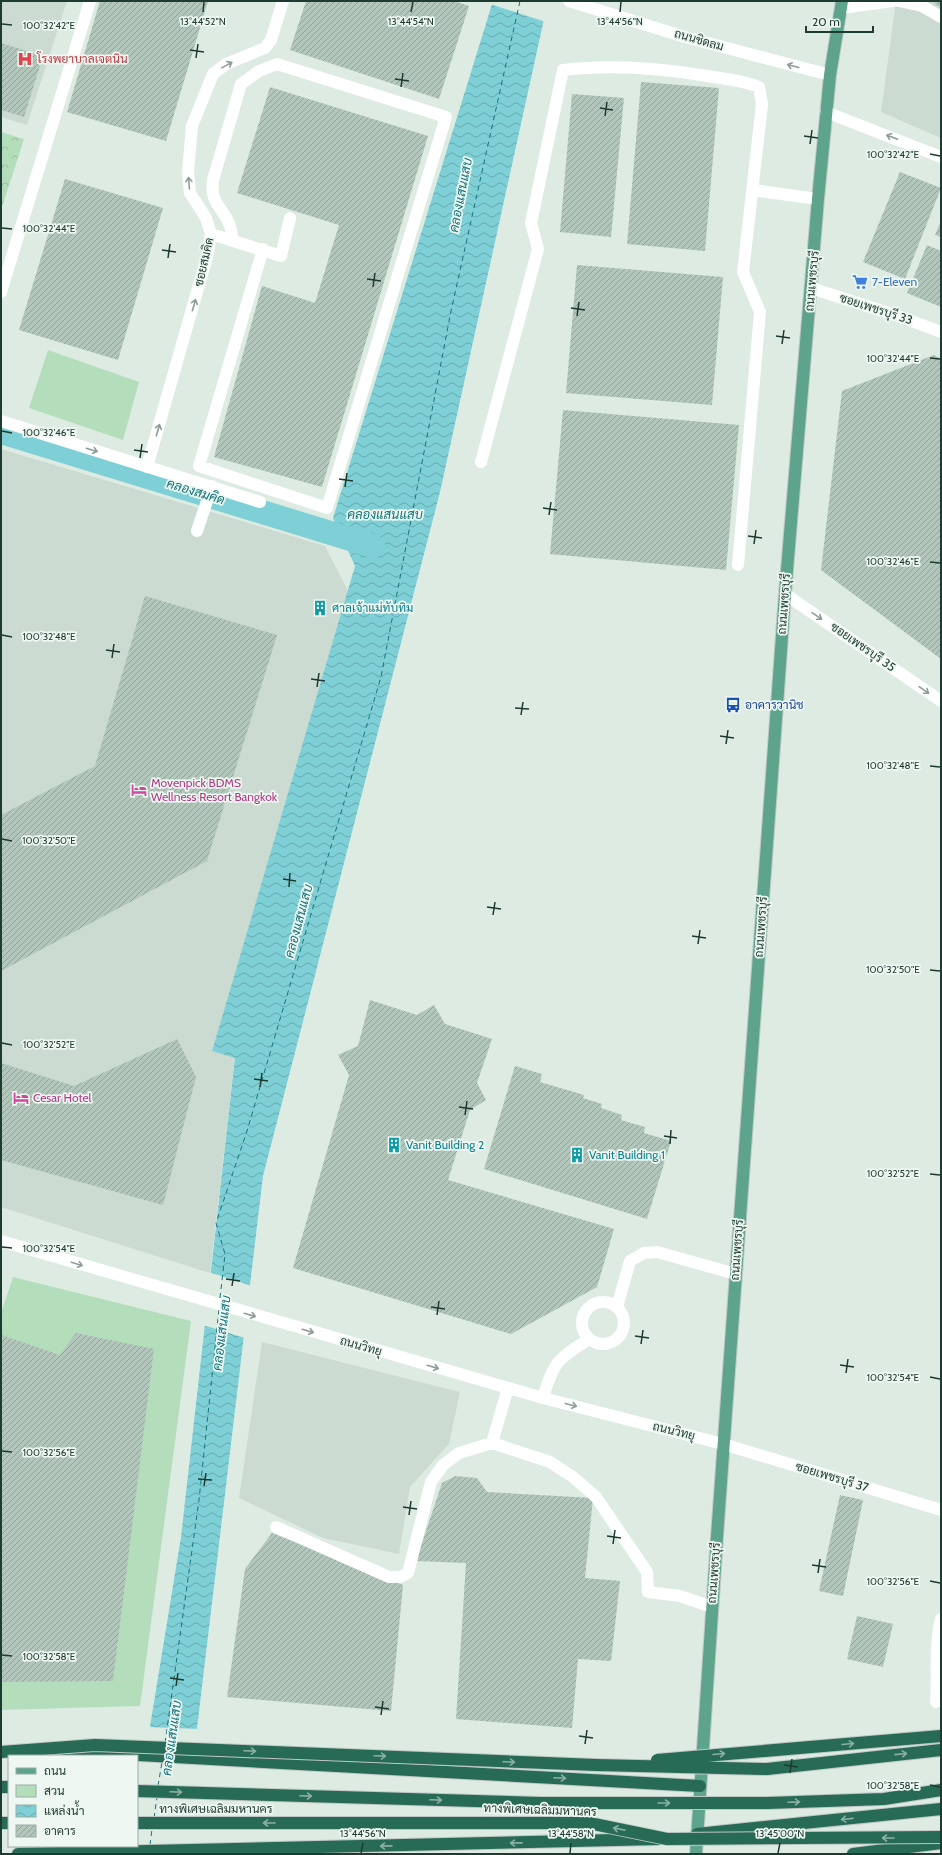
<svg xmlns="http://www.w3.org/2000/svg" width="942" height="1855" font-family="Cabin,Sarabun,sans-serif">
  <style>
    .built { fill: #cbdbd2 }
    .green { fill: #b4debb }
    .forest { fill: url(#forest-crowns) }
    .water { fill: url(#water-waves) }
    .pier { fill: #ddebe3 }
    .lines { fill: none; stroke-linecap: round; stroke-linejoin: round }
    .canal { stroke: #7fd0d6; stroke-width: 24 }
    .ferry { stroke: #13747c; stroke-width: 1; stroke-dasharray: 5 4; stroke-linecap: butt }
    .building { fill: url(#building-hatch) }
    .major-casing { stroke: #c0c8c5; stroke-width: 14 }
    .highway-casing { stroke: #c0c8c5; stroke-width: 14 }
    .minor { stroke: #fff; stroke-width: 12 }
    .major { stroke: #5ea48c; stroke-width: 12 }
    .highway { stroke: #276a56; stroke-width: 12 }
    .highway-bridge-casing { stroke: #c0c8c5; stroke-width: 14; stroke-linecap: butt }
    .highway-bridge { stroke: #276a56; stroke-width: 12 }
    .oneway { stroke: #8e9d98 }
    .oneway2 { stroke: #8ab0a4 }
    .ticks { fill: none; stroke: #1e3b31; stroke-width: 1.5 }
    .labels { text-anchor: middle; stroke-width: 3.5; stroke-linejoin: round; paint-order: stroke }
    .street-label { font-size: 12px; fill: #1e3b31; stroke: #eef7f2 }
    .health-label { font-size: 12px; fill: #be3a42; stroke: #eef7f2; text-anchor: start }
    .shop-label { font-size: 12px; fill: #366cbe; stroke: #eef7f2; text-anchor: start }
    .culture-label { font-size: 12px; fill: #0d838f; stroke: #eef7f2; text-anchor: start }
    .transit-label { font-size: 12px; fill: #164399; stroke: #eef7f2; text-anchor: start }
    .hotel-label { font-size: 12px; fill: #b23c85; stroke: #eef7f2; text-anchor: start }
    .water-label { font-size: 13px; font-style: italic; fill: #13747c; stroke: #eef7f2 }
    .ticks-label { font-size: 10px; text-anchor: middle; fill: #1e3b31; stroke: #eef7f2; stroke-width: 3.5; stroke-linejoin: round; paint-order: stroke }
  </style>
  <defs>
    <pattern id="forest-crowns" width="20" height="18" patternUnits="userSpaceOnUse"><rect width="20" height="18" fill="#b4debb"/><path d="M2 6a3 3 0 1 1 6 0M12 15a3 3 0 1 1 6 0" fill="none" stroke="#9abfa1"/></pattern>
    <pattern id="water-waves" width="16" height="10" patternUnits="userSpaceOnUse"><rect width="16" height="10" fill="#7fd0d6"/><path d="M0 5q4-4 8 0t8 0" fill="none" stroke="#67aaae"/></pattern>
    <pattern id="building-hatch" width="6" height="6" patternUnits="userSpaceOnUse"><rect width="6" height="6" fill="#b2c6bc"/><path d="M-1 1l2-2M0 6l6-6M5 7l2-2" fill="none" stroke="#90a299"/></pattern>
  </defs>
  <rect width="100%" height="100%" fill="#ddebe3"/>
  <path class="built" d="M1,1h66l-40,124 -26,-8z
    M896,1h45v137l-60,-26z
    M1,449l324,97 23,45 -136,460 23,6 -25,216 -209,-66z
    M262,1342l198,50 -11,52 -39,43 -11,67 -76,-16 -84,-40z"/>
  <path class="green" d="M48,350l91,32 -16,58 -94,-32z
    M13,1277l178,44 -51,385 -139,4v-397z"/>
  <path class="forest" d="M1,132l23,7 -23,71z"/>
  <path class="water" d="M493,1h55l-108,491 -177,684 -81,678 -45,-8v-40l44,-269 54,-479 -23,-7 143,-485 -22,-48z"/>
  <path class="pier" d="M491,1h59l-4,21 -56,-18z
    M209,1272l43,14 -7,52 -42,-13z
    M148,1727l51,2 -15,125 -47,-8v-52z"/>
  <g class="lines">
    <path class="canal" d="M1,432l372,114"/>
    <path class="ferry" d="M220,1298l5,-44 -9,-31 31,-92 134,-454 70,-366 69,-310
      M165,1743l34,-243 20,-191
      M158,1786l4,-24
      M154,1818l3,-21
      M150,1845l2,-16"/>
  </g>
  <path class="building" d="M100,1h108l-42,140 -99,-29z
    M306,1h148l15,5 -30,93 -149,-49z
    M932,1h9v7z
    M1,43l42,13 -19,61 -23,-7z
    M641,82l78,6 -14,163 -78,-7z
    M270,87l158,49 -106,351 -108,-30 48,-171 53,17 24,-78 -102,-32z
    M572,94l52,4 -13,139 -51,-5z
    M900,172l41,16 -36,91 -42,-17z
    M65,179l98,29 -45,152 -99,-30z
    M941,221v16l-6,-2z
    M927,245l14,6v56l-34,-14z
    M577,265l146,12 -11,128 -146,-12z
    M934,355l7,4v300l-120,-89 21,-179z
    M563,410l176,15 -13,145 -176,-16z
    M145,596l132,39 -70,226 -206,110v-156l94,-49z
    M317,600h7v15h-8z
    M370,1000l47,15 17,-10 11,19 47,15 -15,44 9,17 -16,10 -22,70 166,49 -17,58 -86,47 -218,-66 56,-193 -11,-20 20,-9z
    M177,1039l19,38 -33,128 -162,-45v-97l73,23z
    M515,1066l27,8 -2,8 44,13 -1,3 19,6 -1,4 21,7 -1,5 24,7 -1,6 27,8 -24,78 -163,-50z
    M76,1333l78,16 -41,332 -112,1v-347l59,20z
    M455,1476l22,2 10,14 106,6 -8,80 35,3 -9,80 -33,-2 -6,69 -116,-9 10,-156 -50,-2 26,-78z
    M840,1495l23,5 -20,96 -24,-5z
    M272,1533l131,52 -12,126 -164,-14 18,-128z
    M857,1616l36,8 -10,43 -36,-8z"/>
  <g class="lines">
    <defs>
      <path id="major" d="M696,1854l21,-317 68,-943 33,-395 12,-124 12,-74"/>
      <path id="highway" d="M66,1751l634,35
        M1,1787h8
        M137,1791l404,12
        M1,1823h8
        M137,1823h353
        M697,1834l244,-25
        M18,1854l640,-15
        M853,1854l88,-11"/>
    </defs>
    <use href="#major" class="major-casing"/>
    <use href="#highway" class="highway-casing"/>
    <path class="minor" d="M569,1l116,36 145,38
      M899,1l23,5 19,11
      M841,8l52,-7
      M826,112l115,45
      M752,190l66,9
      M211,234l70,22 9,-38
      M232,240c0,-6 -1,-13 -4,-19 -8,-16 -18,-19 -15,-41l28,-96 18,-13 18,-7 169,53 -119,391 -128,-42 64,-217
      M811,288l87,28 43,16
      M1,292l89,-291
      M1,421l259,81
      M481,462l57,-213 -7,-26 32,-153c48,-6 97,-2 145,6 17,3 34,4 51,11l3,17 -19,168 17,40 -22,253
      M147,467l61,-214 3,-19 -5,-16 -16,-25 -2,-21 4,-46 21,-52 13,-10 39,-16 6,-8 12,-39
      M197,531l15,-45
      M785,594l156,107
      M1,1241l542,157 180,46 218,66
      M582 1323a21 21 0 1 1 42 0a21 21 0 1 1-42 0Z
      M617,1307l13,-46 14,-8 13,-1 79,22
      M543,1398c10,-36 15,-39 46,-59
      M492,1443l58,19 23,15 23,20 51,75 1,20 32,4 32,11
      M276,1527l113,50h11l8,-4 23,-91 12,-17 16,-12 33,-10 16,-55
      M936,1702c2,-28 -2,-56 5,-83"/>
    <use href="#major" class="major"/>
    <use href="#highway" class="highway"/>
    <defs>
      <path id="highway-bridge" d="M1,1752l94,-7 501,20 171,4 174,-19
        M657,1760l284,-24
        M541,1803h226l117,-4 57,-9
        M490,1823h99l78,16 274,-2"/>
    </defs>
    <use href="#highway-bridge" class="highway-bridge-casing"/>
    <use href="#highway-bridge" class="highway-bridge"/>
  </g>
  <defs><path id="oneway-shaft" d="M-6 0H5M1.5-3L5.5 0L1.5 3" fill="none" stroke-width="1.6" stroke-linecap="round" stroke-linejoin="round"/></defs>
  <g class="oneway">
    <use href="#oneway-shaft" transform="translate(227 65) rotate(-29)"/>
    <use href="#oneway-shaft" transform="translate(793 66) rotate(-165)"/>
    <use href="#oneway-shaft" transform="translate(892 137) rotate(-159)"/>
    <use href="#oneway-shaft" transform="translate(189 183) rotate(-94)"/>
    <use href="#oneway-shaft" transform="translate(194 305) rotate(-74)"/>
    <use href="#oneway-shaft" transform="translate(158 430) rotate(-74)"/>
    <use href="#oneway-shaft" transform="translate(92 450) rotate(17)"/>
    <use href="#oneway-shaft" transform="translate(817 616) rotate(35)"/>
    <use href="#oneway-shaft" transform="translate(924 690) rotate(35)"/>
    <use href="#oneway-shaft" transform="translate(77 1264) rotate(17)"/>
    <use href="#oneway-shaft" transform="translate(250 1315) rotate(16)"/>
    <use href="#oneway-shaft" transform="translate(308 1331) rotate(16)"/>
    <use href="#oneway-shaft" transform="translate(433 1367) rotate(16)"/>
    <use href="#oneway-shaft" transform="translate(571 1405) rotate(14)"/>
  </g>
  <g class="oneway2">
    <use href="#oneway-shaft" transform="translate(848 1744) rotate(-5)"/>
    <use href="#oneway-shaft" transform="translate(250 1751) rotate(2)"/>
    <use href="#oneway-shaft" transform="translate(719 1754) rotate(-5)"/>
    <use href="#oneway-shaft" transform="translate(901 1754) rotate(-6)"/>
    <use href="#oneway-shaft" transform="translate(380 1756) rotate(2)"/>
    <use href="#oneway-shaft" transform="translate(509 1762) rotate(2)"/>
    <use href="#oneway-shaft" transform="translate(560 1778) rotate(3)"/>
    <use href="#oneway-shaft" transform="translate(176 1792) rotate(2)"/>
    <use href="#oneway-shaft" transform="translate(306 1796) rotate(2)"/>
    <use href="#oneway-shaft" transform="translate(436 1800) rotate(2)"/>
    <use href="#oneway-shaft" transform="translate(794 1802) rotate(-2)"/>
    <use href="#oneway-shaft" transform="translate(664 1803)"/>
    <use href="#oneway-shaft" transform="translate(847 1819) rotate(174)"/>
    <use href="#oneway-shaft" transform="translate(269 1823) rotate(-180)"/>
    <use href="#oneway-shaft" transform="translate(619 1829) rotate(-169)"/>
    <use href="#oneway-shaft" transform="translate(888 1838) rotate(180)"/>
    <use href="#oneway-shaft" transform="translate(516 1843) rotate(179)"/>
    <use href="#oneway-shaft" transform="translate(386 1846) rotate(179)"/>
  </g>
  <path class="ticks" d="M203,12l1,-10M411,12l2,-10M620,12l1,-10M2,24l10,1M190,50l14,2M196,58l2,-14M395,79l14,2M401,87l2,-14M600,108l13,2M605,116l2,-14M804,136l14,2M810,144l2,-14M930,154l10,2M2,228l10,1M162,250l14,2M168,258l2,-14M367,279l14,2M373,287l2,-14M571,308l14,2M577,316l2,-14M776,336l14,2M782,344l2,-14M930,358l10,1M2,431l10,2M134,450l14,2M140,458l2,-14M339,479l14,2M345,487l2,-14M543,508l14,2M549,515l2,-13M748,536l14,2M754,544l2,-14M930,562l10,1M2,635l10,2M106,650l14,2M112,658l2,-14M311,679l14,2M317,687l2,-14M515,708l14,1M521,715l2,-13M720,736l14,2M726,744l2,-14M930,766l10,1M2,839l10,2M283,879l13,2M289,887l1,-14M487,907l14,2M493,915l2,-13M692,936l14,2M698,944l2,-14M930,970l10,1M2,1043l10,2M254,1079l14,2M260,1087l2,-14M459,1107l14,2M465,1115l2,-14M664,1136l13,2M670,1144l1,-14M930,1174l10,1M2,1247l10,1M226,1279l14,2M232,1286l2,-13M431,1307l14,2M437,1315l2,-14M635,1336l14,2M641,1344l2,-14M840,1365l14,2M846,1373l2,-14M930,1377l10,2M2,1451l10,1M198,1479l14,1M204,1486l2,-13M403,1507l14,2M409,1515l2,-14M607,1536l14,2M613,1544l2,-14M812,1565l14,2M818,1573l2,-14M930,1581l10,2M2,1655l10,1M170,1678l14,2M176,1686l2,-13M375,1707l14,2M381,1715l2,-14M579,1736l14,2M585,1744l2,-14M784,1765l14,2M790,1773l2,-14M930,1785l10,2M361,1853l2,-10M570,1853l1,-10M778,1853l2,-10"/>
  <defs>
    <symbol id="hospital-bare" viewBox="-9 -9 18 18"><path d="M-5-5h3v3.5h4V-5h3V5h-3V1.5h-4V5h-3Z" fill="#e0444e" stroke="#eef7f2" stroke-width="2.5" paint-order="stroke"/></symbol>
    <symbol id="supermarket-bare" viewBox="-9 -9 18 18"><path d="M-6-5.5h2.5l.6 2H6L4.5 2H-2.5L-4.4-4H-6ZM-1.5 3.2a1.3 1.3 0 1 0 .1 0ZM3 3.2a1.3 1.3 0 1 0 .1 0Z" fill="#3f7fe0" stroke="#eef7f2" stroke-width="2.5" paint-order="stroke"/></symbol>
    <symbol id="building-bare" viewBox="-9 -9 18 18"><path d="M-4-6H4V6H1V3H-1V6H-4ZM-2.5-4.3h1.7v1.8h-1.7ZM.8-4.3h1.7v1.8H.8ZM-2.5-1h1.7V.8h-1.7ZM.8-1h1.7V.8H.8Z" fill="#0f9aa8" stroke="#eef7f2" stroke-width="2.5" paint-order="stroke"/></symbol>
    <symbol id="bus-bare" viewBox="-9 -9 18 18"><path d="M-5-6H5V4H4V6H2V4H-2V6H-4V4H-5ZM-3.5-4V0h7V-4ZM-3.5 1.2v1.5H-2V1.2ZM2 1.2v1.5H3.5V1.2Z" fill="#1a4fb4" stroke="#eef7f2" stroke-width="2.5" paint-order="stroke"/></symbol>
    <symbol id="hotel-bare" viewBox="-9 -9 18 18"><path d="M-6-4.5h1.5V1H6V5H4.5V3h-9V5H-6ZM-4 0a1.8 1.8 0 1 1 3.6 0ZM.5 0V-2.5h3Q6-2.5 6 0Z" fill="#d1479c" stroke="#eef7f2" stroke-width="2.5" paint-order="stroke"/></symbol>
  </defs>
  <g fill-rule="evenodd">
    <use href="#hospital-bare" x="14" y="48" width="22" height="22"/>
    <use href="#supermarket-bare" x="849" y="271" width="22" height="22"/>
    <use href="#building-bare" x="309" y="597" width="22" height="22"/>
    <use href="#bus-bare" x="722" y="694" width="22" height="22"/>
    <use href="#hotel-bare" x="128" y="779" width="22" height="22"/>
    <use href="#hotel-bare" x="10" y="1087" width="22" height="22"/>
    <use href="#building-bare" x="383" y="1134" width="22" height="22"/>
    <use href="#building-bare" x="566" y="1144" width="22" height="22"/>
  </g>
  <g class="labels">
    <g class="street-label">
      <text transform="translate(699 40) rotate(16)" y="4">ถนนชิดลม</text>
      <text transform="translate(204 262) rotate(-77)" y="4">ซอยสมคิด</text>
      <text transform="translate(812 281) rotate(-85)" y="4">ถนนเพชรบุรี</text>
      <text transform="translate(876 309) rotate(18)" y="4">ซอยเพชรบุรี 33</text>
      <text transform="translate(784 604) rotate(-86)" y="4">ถนนเพชรบุรี</text>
      <text transform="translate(863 647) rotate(35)" y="4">ซอยเพชรบุรี 35</text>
      <text transform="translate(761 927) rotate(-86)" y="4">ถนนเพชรบุรี</text>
      <text transform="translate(737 1250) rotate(-86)" y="4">ถนนเพชรบุรี</text>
      <text transform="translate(361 1346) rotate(16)" y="4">ถนนวิทยุ</text>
      <text transform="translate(674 1431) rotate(14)" y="4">ถนนวิทยุ</text>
      <text transform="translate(832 1477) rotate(17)" y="4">ซอยเพชรบุรี 37</text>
      <text transform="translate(714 1573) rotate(-86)" y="4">ถนนเพชรบุรี</text>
      <text x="216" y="1813">ทางพิเศษเฉลิมมหานคร</text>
      <text transform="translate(540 1810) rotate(2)" y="4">ทางพิเศษเฉลิมมหานคร</text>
    </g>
    <g class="health-label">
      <text x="37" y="63">โรงพยาบาลเจตนิน</text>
    </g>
    <g class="shop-label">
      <text x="872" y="286">7-Eleven</text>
    </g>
    <g class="culture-label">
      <text x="332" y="612">ศาลเจ้าแม่ทับทิม</text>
      <text x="406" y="1149">Vanit Building 2</text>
      <text x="589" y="1159">Vanit Building 1</text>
    </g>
    <g class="transit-label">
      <text x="745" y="709">อาคารวานิช</text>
    </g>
    <g class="hotel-label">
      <text x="151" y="787">Movenpick BDMS<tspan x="151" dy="14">Wellness Resort Bangkok</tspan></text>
      <text x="33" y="1102">Cesar Hotel</text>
    </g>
    <g class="water-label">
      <text transform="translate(460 195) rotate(-79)" y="5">คลองแสนแสบ</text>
      <text transform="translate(196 491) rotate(17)" y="5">คลองสมคิด</text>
      <text x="385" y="519">คลองแสนแสบ</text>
      <text transform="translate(298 921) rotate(-75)" y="5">คลองแสนแสบ</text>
      <text transform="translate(221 1333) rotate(-83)" y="5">คลองแสนแสบ</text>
      <text transform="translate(171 1738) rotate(-82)" y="5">คลองแสนแสบ</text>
    </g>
  </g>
  <g class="ticks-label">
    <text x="203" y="25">13°44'52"N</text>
    <text x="411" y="25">13°44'54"N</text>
    <text x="620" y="25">13°44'56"N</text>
    <text x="49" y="29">100°32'42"E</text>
    <text x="893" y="158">100°32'42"E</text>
    <text x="49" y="232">100°32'44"E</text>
    <text x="893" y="362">100°32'44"E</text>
    <text x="49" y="436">100°32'46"E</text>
    <text x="893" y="565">100°32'46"E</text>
    <text x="49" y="640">100°32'48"E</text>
    <text x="893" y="769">100°32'48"E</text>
    <text x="49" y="844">100°32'50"E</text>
    <text x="893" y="973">100°32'50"E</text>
    <text x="49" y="1048">100°32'52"E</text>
    <text x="893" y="1177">100°32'52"E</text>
    <text x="49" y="1252">100°32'54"E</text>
    <text x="893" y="1381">100°32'54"E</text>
    <text x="49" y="1456">100°32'56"E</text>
    <text x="893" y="1585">100°32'56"E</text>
    <text x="49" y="1660">100°32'58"E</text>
    <text x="893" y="1789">100°32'58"E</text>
    <text x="363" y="1837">13°44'56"N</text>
    <text x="571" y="1837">13°44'58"N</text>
    <text x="780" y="1837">13°45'00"N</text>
  </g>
  <rect width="942" height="1855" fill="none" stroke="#1e3b31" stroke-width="4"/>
  <rect x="8" y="1755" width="130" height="92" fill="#eef7f2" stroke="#9baca5"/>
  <rect x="16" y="1768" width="20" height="6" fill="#5ea48c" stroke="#9baca5"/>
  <text x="44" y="1775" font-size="12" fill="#1e3b31">ถนน</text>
  <rect x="16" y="1785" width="20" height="12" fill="#b4debb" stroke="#9baca5"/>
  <text x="44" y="1795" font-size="12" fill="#1e3b31">สวน</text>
  <rect x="16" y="1805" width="20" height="12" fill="url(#water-waves)" stroke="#9baca5"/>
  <text x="44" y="1815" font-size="12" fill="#1e3b31">แหล่งน้ำ</text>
  <rect x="16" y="1825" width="20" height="12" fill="url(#building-hatch)" stroke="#9baca5"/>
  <text x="44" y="1835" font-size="12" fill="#1e3b31">อาคาร</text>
  <path d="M806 26v6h67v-6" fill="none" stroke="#1e3b31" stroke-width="2"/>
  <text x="812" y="26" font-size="12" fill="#1e3b31" stroke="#eef7f2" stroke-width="3" paint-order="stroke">20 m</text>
</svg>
